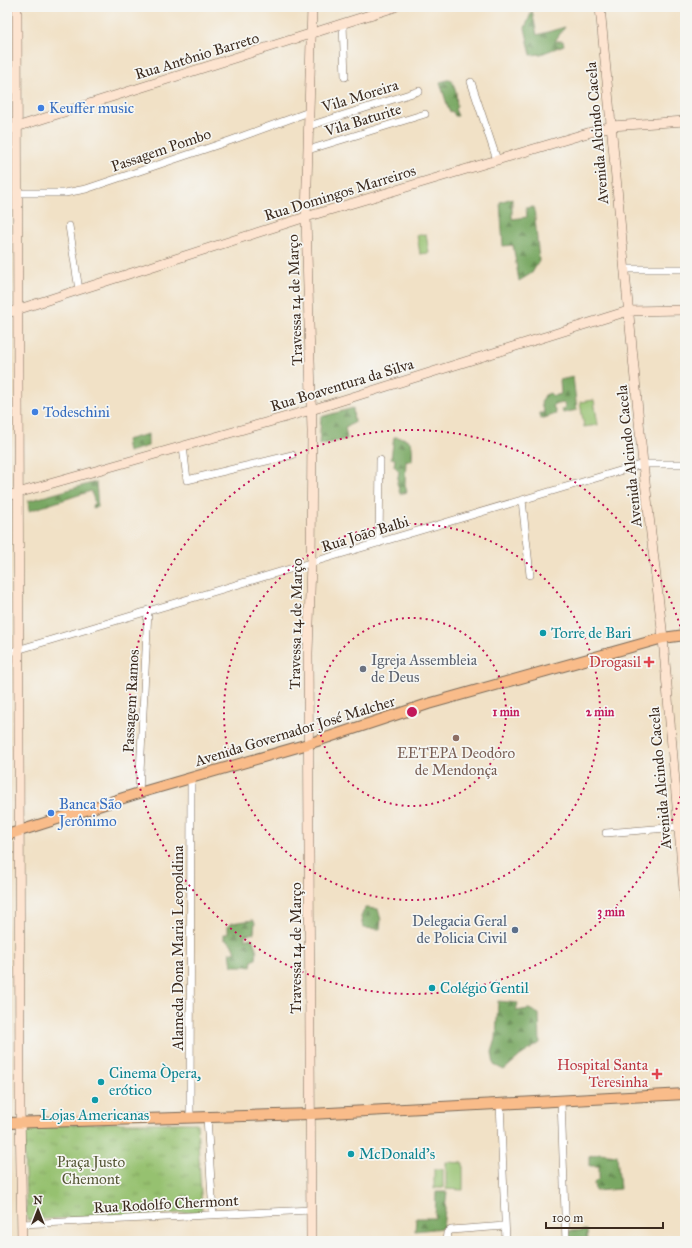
<svg xmlns="http://www.w3.org/2000/svg" width="692" height="1248" font-family="'IM FELL Great Primer',serif">
  <style>
    .forest { fill: url(#forest-firs); stroke: #5a6840 }
    .park { fill: url(#park-tufts); stroke: #687646 }
    .garden { fill: #96c16f; stroke: #687646 }
    .lines { fill: none; stroke-linecap: round; stroke-linejoin: round }
    .street-casing { stroke: #7b6a59; stroke-width: 8 }
    .secondary-casing { stroke: #7b6a59; stroke-width: 10 }
    .primary-casing { stroke: #7b6a59; stroke-width: 12 }
    .street { stroke: #fff; stroke-width: 7 }
    .secondary { stroke: #fde4d0; stroke-width: 9 }
    .primary { stroke: #f9bc8a; stroke-width: 10 }
    .ring { fill: none; stroke: #c2185b; stroke-width: 2; stroke-dasharray: 2 4 }
    .shop-dot { fill: #3f7fe0; stroke: #f6f6f2; stroke-width: 1.5 }
    .culture-dot { fill: #0f9aa8; stroke: #f6f6f2; stroke-width: 1.5 }
    .health-dot { fill: #e0444e; stroke: #f6f6f2; stroke-width: 1.5 }
    .worship-dot { fill: #6b7280; stroke: #f6f6f2; stroke-width: 1.5 }
    .education-dot { fill: #8d6e63; stroke: #f6f6f2; stroke-width: 1.5 }
    .service-dot { fill: #5c6f8a; stroke: #f6f6f2; stroke-width: 1.5 }
    .labels { text-anchor: middle; stroke-width: 3.5; stroke-linejoin: round; paint-order: stroke }
    .street-label { font-size: 15px; fill: #3b2a1e; stroke: #f6f6f2 }
    .shop-label { font-size: 15px; fill: #366cbe; stroke: #f6f6f2; text-anchor: start }
    .culture-label { font-size: 15px; fill: #0d838f; stroke: #f6f6f2; text-anchor: start }
    .worship-label { font-size: 15px; fill: #5b616d; stroke: #f6f6f2; text-anchor: start }
    .health-label { font-size: 15px; fill: #be3a42; stroke: #f6f6f2; text-anchor: end }
    .education-label { font-size: 15px; fill: #785e54; stroke: #f6f6f2 }
    .service-label { font-size: 15px; fill: #4e5e75; stroke: #f6f6f2; text-anchor: end }
    .park-label { font-size: 15px; fill: #565736; stroke: #f6f6f2 }
    .centre { fill: #c2185b; stroke: #f6f6f2; stroke-width: 2 }
    .ring-label { font-size: 12px; text-anchor: middle; font-weight: bold; fill: #c2185b; stroke: #f6f6f2; stroke-width: 3.5; stroke-linejoin: round; paint-order: stroke }
  </style>
  <defs>
    <pattern id="forest-firs" width="22" height="20" patternUnits="userSpaceOnUse"><rect width="22" height="20" fill="#78a762"/><path d="M5 1l3.5 6h-7zM16 11l3.5 6h-7z" fill="#648850"/></pattern>
    <pattern id="park-tufts" width="24" height="20" patternUnits="userSpaceOnUse"><rect width="24" height="20" fill="#96c16f"/><path d="M3 7l-1-3M5 7V3M7 7l1-3M15 17l-1-3M17 17v-4M19 17l1-3" fill="none" stroke="#7c9d5b"/></pattern>
  </defs>
  <rect width="100%" height="100%" fill="#f6f6f2"/>
  <filter id="ink" filterUnits="userSpaceOnUse"><feTurbulence type="fractalNoise" baseFrequency=".025" numOctaves="2"/><feDisplacementMap in="SourceGraphic" scale="8" xChannelSelector="R" yChannelSelector="G"/><feConvolveMatrix kernelMatrix="1 2 1 2 8 2 1 2 1" color-interpolation-filters="sRGB"/></filter>
  <filter id="wash" filterUnits="userSpaceOnUse"><feTurbulence type="fractalNoise" baseFrequency=".012" numOctaves="4" result="noise"/><feDisplacementMap in="SourceGraphic" scale="16" xChannelSelector="R" yChannelSelector="G"/><feGaussianBlur stdDeviation="0.9" result="paint"/><feColorMatrix in="noise" values="0 0 0 0 0 0 0 0 0 0 0 0 0 0 0 0 0 1.4 0 .05"/><feComposite in="paint" operator="in"/></filter>
  <g filter="url(#wash)">
    <rect width="100%" height="100%" fill="#f1e1c6"/>
    <path class="forest" d="M532,11l5,24 28,-8 -10,14h8l1,4 -23,9 -10,1 -6,-27z
      M451,79l5,13 1,15 -2,2 3,7h-3l-2,-4 -4,-1 -9,-29z
      M512,198v21l15,-2 -1,-9 8,-1 5,54 -7,12 -13,8 -6,-36 -10,1 -3,-44z
      M573,377l4,33 -14,3 -2,-3 4,-1 -1,-6 -11,2 3,9 -15,5 -2,-6h5l-3,-10 4,-8 5,-2 3,3 8,-2 -1,-14z
      M353,408l1,15 -9,4 2,12 -28,6 2,-28z
      M148,434v12l-20,6 -2,-12z
      M394,437c19,1 19,6 18,24l-6,-1 -1,24 2,8 -7,2 -3,-11 2,-12 -5,-5 1,-7 -4,-1z
      M96,482l2,25 -5,1 -1,-3 3,-2 -4,-12 -62,20 -1,-10z
      M365,908l13,1 3,11 -1,9 -17,-1 -2,-11z
      M253,920l2,2 -1,11 -9,2v4l7,-1 5,13 -1,8 -4,2 -1,5h-19l-2,-13 6,-2 -7,-10 -5,-2v-5h4v-8l3,-3z
      M498,1001l20,2 -2,8 13,-2 10,5 1,29 -20,13 -16,14 -10,-5 -2,-13 4,-13z
      M600,1153l17,2 3,34 -25,2 -1,-8 5,-5v-12h-10v-10z
      M436,1192h11l-4,36 -28,3 1,-13h19z
      M587,1230l1,11h-19v-10z"/>
    <path class="park" d="M107,1123h90l5,89 -175,8 -4,-93z"/>
    <path class="garden" d="M426,234l3,19 -9,1 -3,-19z
      M594,400l4,25 -14,2 -4,-25z
      M446,1162l17,1v27l-17,-1z
      M434,1169h9v19h-9z"/>
  </g>
  <g filter="url(#ink)">
    <g class="lines">
      <defs>
        <path id="street" d="M343,24l2,53
          M471,82l26,78
          M309,126l110,-35
          M308,150l117,-36
          M18,193h47l21,-4 146,-49 77,-28
          M69,226l10,64
          M624,269h61
          M183,446l4,34 105,-25
          M522,500l8,75
          M379,543l1,-83
          M7,653l636,-189h42
          M139,793l9,-183
          M606,833l73,-6
          M561,1100l5,141
          M500,1103l6,138
          M190,1117l1,-338
          M207,1117l6,97
          M22,1224l289,-14
          M446,1241l1,-8 4,-3 54,-4"/>
        <path id="secondary" d="M17,7l3,1101 2,133
          M600,7l43,457 20,174 22,264
          M7,130l388,-123
          M7,313l299,-96 305,-91 74,-5
          M7,496l304,-86 317,-99 57,-1
          M311,1241l-3,-588 3,-90 1,-132 -6,-214 6,-210"/>
        <path id="primary" d="M7,835l132,-42 169,-49 120,-40 235,-66 22,-3
          M7,1123l304,-9 374,-20"/>
      </defs>
      <use href="#street" class="street-casing"/>
      <use href="#secondary" class="secondary-casing"/>
      <use href="#primary" class="primary-casing"/>
      <use href="#street" class="street"/>
      <use href="#secondary" class="secondary"/>
      <use href="#primary" class="primary"/>
    </g>
  </g>
  <g class="ring">
    <circle cx="412" cy="712" r="94"/>
    <circle cx="412" cy="712" r="188"/>
    <path d="M684 785A282 282 0 1 1 684 639"/>
  </g>
  <g class="shop-dot">
    <circle cx="41" cy="108" r="4"/>
    <circle cx="35" cy="412" r="4"/>
    <circle cx="51" cy="813" r="4"/>
  </g>
  <g class="culture-dot">
    <circle cx="543" cy="633" r="4"/>
    <circle cx="432" cy="988" r="4"/>
    <circle cx="101" cy="1082" r="4"/>
    <circle cx="95" cy="1100" r="4"/>
    <circle cx="351" cy="1154" r="4"/>
  </g>
  <g class="health-dot">
    <path d="M647 656h4v4h4v4h-4v4h-4v-4h-4v-4h4z"/>
    <path d="M655 1068h4v4h4v4h-4v4h-4v-4h-4v-4h4z"/>
  </g>
  <circle class="worship-dot" cx="363" cy="669" r="4"/>
  <circle class="education-dot" cx="456" cy="738" r="4"/>
  <circle class="service-dot" cx="515" cy="930" r="4"/>
  <g class="labels">
    <g class="street-label">
      <text transform="translate(197 56) rotate(-17)" y="5">Rua Antônio Barreto</text>
      <text transform="translate(360 96) rotate(-17)" y="5">Vila Moreira</text>
      <text transform="translate(363 120) rotate(-17)" y="5">Vila Baturite</text>
      <text transform="translate(597 133) rotate(-95)" y="5">Avenida Alcindo Cacela</text>
      <text transform="translate(161 150) rotate(-19)" y="5">Passagem Pombo</text>
      <text transform="translate(340 193) rotate(-17)" y="5">Rua Domingos Marreiros</text>
      <text transform="translate(295 300) rotate(-92)" y="5">Travessa 14 de Março</text>
      <text transform="translate(342 385) rotate(-17)" y="5">Rua Boaventura da Silva</text>
      <text transform="translate(629 456) rotate(-96)" y="5">Avenida Alcindo Cacela</text>
      <text transform="translate(365 534) rotate(-17)" y="5">Rua João Balbi</text>
      <text transform="translate(296 624) rotate(-89)" y="5">Travessa 14 de Março</text>
      <text transform="translate(131 701) rotate(-87)" y="5">Passagem Ramos</text>
      <text transform="translate(295 731) rotate(-17)" y="5">Avenida Governador José Malcher</text>
      <text transform="translate(660 778) rotate(-95)" y="5">Avenida Alcindo Cacela</text>
      <text transform="translate(178 948) rotate(-90)" y="5">Alameda Dona Maria Leopoldina</text>
      <text transform="translate(296 948) rotate(-90)" y="5">Travessa 14 de Março</text>
      <text transform="translate(166 1204) rotate(-3)" y="5">Rua Rodolfo Chermont</text>
    </g>
    <g class="shop-label">
      <text x="49" y="113">Keuffer music</text>
      <text x="43" y="417">Todeschini</text>
      <text x="59" y="809">Banca São<tspan x="59" dy="17">Jerônimo</tspan></text>
    </g>
    <g class="culture-label">
      <text x="551" y="638">Torre de Bari</text>
      <text x="440" y="993">Colégio Gentil</text>
      <text x="109" y="1078">Cinema Òpera,<tspan x="109" dy="17">erótico</tspan></text>
      <text x="95" y="1120" text-anchor="middle">Lojas Americanas</text>
      <text x="359" y="1159">McDonald's</text>
    </g>
    <g class="worship-label">
      <text x="371" y="665">Igreja Assembleia<tspan x="371" dy="17">de Deus</tspan></text>
    </g>
    <g class="health-label">
      <text x="641" y="667">Drogasil</text>
      <text x="648" y="1070">Hospital Santa<tspan x="648" dy="17">Teresinha</tspan></text>
    </g>
    <g class="education-label">
      <text x="456" y="758">EETEPA Deodoro<tspan x="456" dy="17">de Mendonça</tspan></text>
    </g>
    <g class="service-label">
      <text x="507" y="926">Delegacia Geral<tspan x="507" dy="17">de Policia Civil</tspan></text>
    </g>
    <g class="park-label">
      <text x="91" y="1167">Praça Justo<tspan x="91" dy="17">Chemont</tspan></text>
    </g>
  </g>
  <circle cx="412" cy="712" r="6" class="centre"/>
  <g class="ring-label">
    <text x="506" y="716">1 min</text>
    <text x="600" y="716">2 min</text>
    <text x="611" y="916">3 min</text>
  </g>
  <rect width="692" height="1248" fill="none" stroke="#f6f6f2" stroke-width="24"/>
  <g transform="translate(38 1210)" stroke="#f6f6f2" stroke-width="3" paint-order="stroke">
  <path d="M0-3L7 15L0 10L-7 15Z" fill="#3b2a1e"/>
  <text y="-6" font-size="11" font-weight="bold" text-anchor="middle" fill="#3b2a1e">N</text>
  </g>
  <path d="M546 1222v6h117v-6" fill="none" stroke="#3b2a1e" stroke-width="2"/>
  <text x="552" y="1222" font-size="12" fill="#3b2a1e" stroke="#f6f6f2" stroke-width="3" paint-order="stroke">100 m</text>
</svg>
